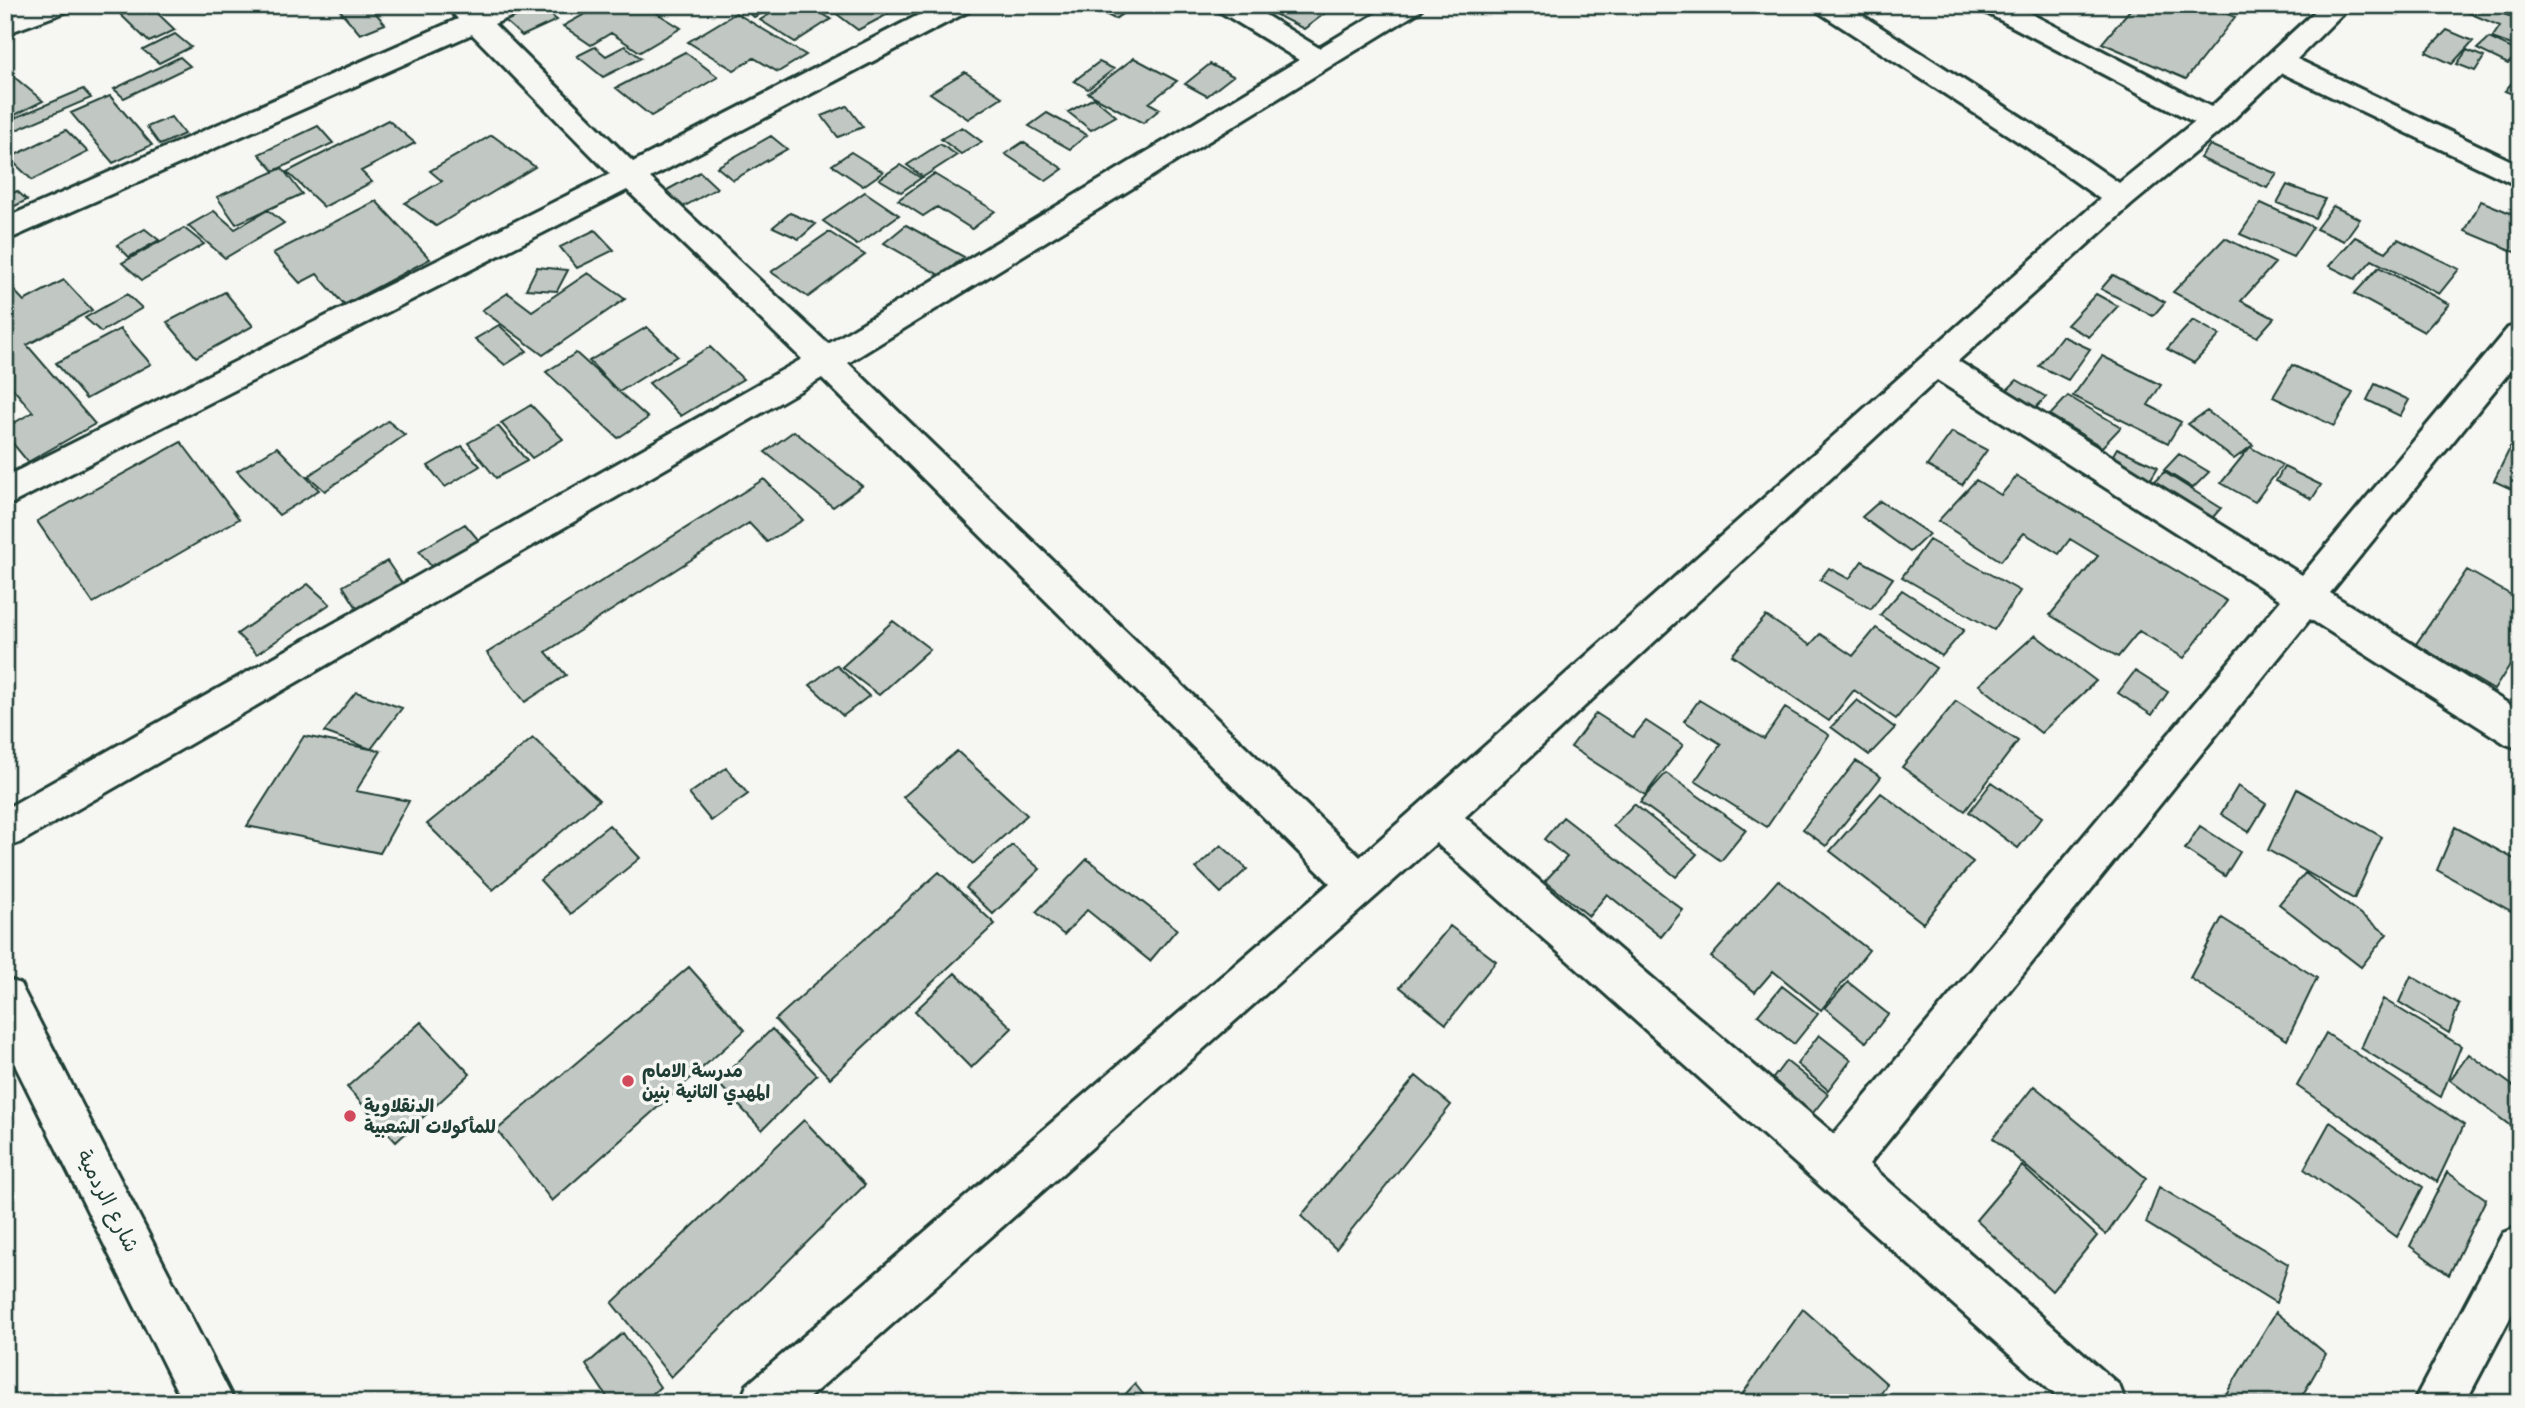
<svg xmlns="http://www.w3.org/2000/svg" width="2525" height="1408" font-family="'Playpen Sans','Playpen Sans Arabic',sans-serif">
  <style>
    .building { fill: #c1c8c3; stroke: #1f3d34; stroke-width: 2 }
    .lines { fill: none; stroke-linecap: round; stroke-linejoin: round }
    .minor-casing { stroke: #1f3d34; stroke-width: 6 }
    .tertiary-casing { stroke: #1f3d34; stroke-width: 6 }
    .minor { fill: #f6f6f2; fill-rule: evenodd }
    .tertiary { fill: #f6f6f2; fill-rule: evenodd }
    .poi-dot { fill: #d1495b; stroke: #f6f6f2; stroke-width: 2.5 }
    .labels { text-anchor: middle; stroke-width: 7; stroke-linejoin: round; paint-order: stroke }
    .poi-label { font-size: 18px; font-weight: bold; fill: #1f3d34; stroke: #f6f6f2; text-anchor: start }
    .near-street-label { font-size: 21px; fill: #1f3d34; stroke: #f6f6f2 }
  </style>
  <rect width="100%" height="100%" fill="#f6f6f2"/>
  <filter id="ink" filterUnits="userSpaceOnUse"><feTurbulence type="fractalNoise" baseFrequency=".0143" numOctaves="2"/><feDisplacementMap in="SourceGraphic" scale="14" xChannelSelector="R" yChannelSelector="G"/><feConvolveMatrix kernelMatrix="1 2 1 2 8 2 1 2 1" color-interpolation-filters="sRGB"/></filter>
  <g filter="url(#ink)">
    <path class="building" d="M143,5h6l26,25 -26,12 -28,-27z
      M345,5h24l16,19 -25,10 -22,-26z
      M538,5l19,15 -35,16 -17,-15z
      M601,5h49l-3,2 34,21 -41,24 -29,-19 -20,12 -28,-19z
      M750,5h26l1,1 -23,11 -10,-9z
      M781,5h27l23,14 -36,23 -35,-22 23,-14z
      M825,5h80l-47,25z
      M1087,5h43l2,2 -17,12z
      M1257,5h59l-4,3 12,6 -20,15z
      M2134,5h71l30,12 -49,62 -84,-36z
      M2450,5h29l41,15v28l-28,-10 8,-12z
      M736,13l70,42 -28,17 -24,-14 -20,12 -46,-28z
      M2447,30l26,11 -21,23 -26,-12z
      M175,34l16,13 -32,16 -16,-13z
      M2489,38l30,14 -11,12 -31,-15z
      M625,46l16,12 -38,19 -26,-21 18,-9 11,9z
      M2467,50l17,7 -9,14 -18,-7z
      M685,52l33,25 -67,39 -35,-28z
      M180,57l10,9 -66,32 -10,-9z
      M1134,58l43,23 -28,22 11,6 -17,14 -55,-30z
      M1099,62l15,7 -26,20 -14,-8z
      M1210,64l23,12 -26,20 -22,-12z
      M965,72l37,25 -34,22 -38,-26z
      M13,76l30,25 -38,19v-40z
      M2514,80l6,2v15l-15,-6z
      M83,89l8,9 -75,32 -6,-10z
      M110,96l42,49 -39,18 -42,-50z
      M1094,98l22,18 -25,14 -23,-18z
      M847,106l16,21 -25,10 -16,-21z
      M1047,113l40,22 -17,14 -41,-23z
      M171,117l13,17 -24,11 -13,-18z
      M388,120l27,23 -54,28 11,11 -48,25 -37,-35z
      M318,126l15,17 -59,28 -15,-17z
      M962,127l20,15 -21,12 -20,-15z
      M66,130l22,22 -56,28 -23,-22z
      M492,135l43,32 -99,59 -31,-23 37,-22 -12,-10z
      M771,136l16,13 -54,31 -16,-13z
      M1023,142l40,27 -17,12 -41,-27z
      M940,144l17,11 -34,22 -16,-12z
      M2210,145l67,29 -10,14 -67,-30z
      M851,152l32,20 -20,14 -31,-21z
      M900,165l21,13 -20,14 -22,-13z
      M282,168l20,26 -66,30 -19,-27z
      M700,172l17,16 -43,24 -18,-16z
      M934,174l61,37 -23,18 -35,-22 -14,9 -25,-16z
      M2287,185l38,14 -10,19 -38,-15z
      M17,191l10,9 -22,11v-14z
      M865,192l34,23 -42,30 -34,-24z
      M376,201l54,58 -86,46 -27,-31 -17,9 -27,-30z
      M2481,201l39,16v37l-55,-23z
      M2261,203l52,24 -20,30 -53,-23z
      M2333,206l27,13 -16,22 -28,-12z
      M268,210l16,13 -59,35 -37,-32 26,-15 21,18z
      M790,213l26,11 -17,15 -26,-12z
      M906,225l58,32 -23,19 -57,-33z
      M184,228l20,16 -62,36 -20,-17z
      M145,229l14,11 -30,17 -12,-12z
      M595,230l19,20 -37,18 -17,-21z
      M829,232l36,23 -57,42 -37,-25z
      M2355,237l31,15 12,-13 61,30 -20,25 -67,-34 -17,19 -26,-13z
      M2225,238l50,25 -34,38 33,17 -17,19 -84,-45z
      M537,267l31,3 -11,21 -31,-2z
      M2379,267l70,37 -25,28 -70,-38z
      M588,273l37,26 -82,56 -61,-45 26,-17 24,18z
      M2113,275l52,27 -12,14 -52,-27z
      M64,280l28,30 -65,35 68,79 -67,38 -23,-28v-6l28,-16 -24,-28 -4,2v-105l19,20z
      M225,292l28,34 -57,31 -29,-35z
      M127,294l15,14 -41,24 -16,-14z
      M2096,294l22,12 -29,31 -22,-12z
      M2193,320l27,15 -26,28 -27,-14z
      M499,325l28,26 -22,14 -30,-26z
      M647,327l30,29 -58,36 -30,-31z
      M120,329l31,35 -65,35 -30,-36z
      M2062,336l28,13 -22,31 -29,-14z
      M710,347l33,32 -62,37 -32,-33z
      M576,353l72,65 -30,20 -72,-66z
      M2102,356l59,29 -13,20 33,17 -13,21 -95,-47z
      M2292,365l61,28 -19,33 -61,-29z
      M2017,380l29,17 -14,15 -29,-18z
      M2375,384l34,16 -9,16 -33,-16z
      M2068,396l53,31 -19,20 -52,-32z
      M531,405l32,34 -31,19 -31,-35z
      M2207,411l46,34 -19,14 -46,-35z
      M388,421l17,14 -80,56 -17,-15z
      M498,426l29,35 -31,17 -28,-35z
      M794,431l68,55 -29,21 -68,-55z
      M1952,432l35,18 -25,35 -35,-19z
      M181,442l58,77 -146,84 -56,-82z
      M462,446l18,20 -35,21 -17,-21z
      M277,447l42,43 -40,25 -42,-44z
      M2250,447l32,18 -27,37 -34,-19z
      M2117,448l41,19 -12,20 -40,-20z
      M2510,448l10,5v40l-26,-12z
      M2179,454l30,18 -16,16 -29,-18z
      M2284,467l37,18 -9,14 -36,-18z
      M2164,472l57,36 -14,16 -58,-37z
      M2017,476l210,125 -43,57 -45,-27 -21,26 -68,-42 48,-59 -28,-17 -11,15 -35,-21 -23,28 -63,-40 38,-41 25,15z
      M764,479l39,41 -36,22 -18,-19 -203,129 20,23 -41,27 -38,-49z
      M1880,501l49,33 -19,18 -48,-35z
      M465,524l16,19 -46,28 -16,-20z
      M1929,540l91,51 -26,39 -92,-53z
      M387,561l18,27 -45,25 -17,-27z
      M1862,561l31,17 -22,31 -51,-29 9,-12 20,11z
      M2467,570l53,30v49l-26,41 -78,-46z
      M308,584l22,20 -73,50 -20,-20z
      M1902,590l62,40 -22,26 -62,-41z
      M1766,616l44,29 10,-11 33,22 23,-28 60,40 -40,51 -42,-29 -25,31 -97,-66z
      M893,621l37,28 -51,46 -37,-28z
      M2035,635l61,46 -55,52 -62,-48z
      M836,665l33,31 -26,20 -33,-31z
      M2135,671l33,21 -16,23 -34,-22z
      M356,692l46,16 -31,41 -47,-17z
      M1699,700l65,39 21,-31 44,27 -62,92 -72,-46 26,-37 -37,-23z
      M1857,700l38,28 -26,27 -38,-28z
      M1956,701l62,40 -53,70 -63,-44z
      M1596,713l37,24 13,-16 37,24 -38,50 -74,-48z
      M304,736l77,15 -25,40 53,10 -29,52 -133,-27z
      M533,738l66,62 -106,90 -66,-66z
      M957,751l70,64 -54,49 -70,-67z
      M1856,761l25,16 -55,69 -23,-17z
      M726,768l22,26 -37,27 -22,-27z
      M1666,773l80,57 -25,31 -81,-59z
      M1992,782l50,35 -24,31 -49,-36z
      M2238,786l28,18 -17,28 -28,-18z
      M2297,789l85,48 -28,62 -86,-49z
      M1881,793l92,69 -50,61 -93,-72z
      M1634,804l63,50 -21,23 -63,-51z
      M1563,817l120,93 -22,27 -54,-43 -18,22 -44,-35 22,-24 -23,-18z
      M609,825l31,33 -69,56 -31,-34z
      M2200,826l40,26 -15,24 -40,-27z
      M2455,827l65,35v54l-83,-46z
      M1012,845l28,24 -47,45 -27,-26z
      M1221,845l26,24 -26,24 -25,-25z
      M1087,859l90,70 -27,32 -63,-51 -23,25 -28,-23z
      M939,872l56,52 -165,154 -55,-58z
      M2305,873l82,61 -26,33 -82,-63z
      M1778,880l91,70 -48,60 -48,-39 -18,21 -44,-35z
      M2222,918l95,60 -30,62 -97,-62z
      M1450,926l46,35 -50,63 -46,-37z
      M689,967l56,63 -193,171 -55,-71z
      M955,973l57,55 -41,40 -56,-57z
      M2411,976l48,28 -10,29 -50,-31z
      M1848,982l40,32 -22,28 -41,-34z
      M1782,986l36,28 -24,30 -36,-29z
      M2383,999l78,47 -20,51 -80,-49z
      M421,1022l49,52 -74,68 -49,-55z
      M772,1029l45,46 -55,55 -45,-48z
      M2326,1033l138,92 -27,57 -140,-96z
      M1819,1035l32,25 -23,30 -31,-26z
      M2469,1054l51,37v25l-8,11 -62,-47z
      M1786,1061l42,33 -16,20 -41,-33z
      M1416,1076l35,29 -115,144 -35,-33z
      M2034,1086l112,92 -40,57 -113,-97z
      M804,1120l61,65 -194,192 -59,-74z
      M2330,1122l93,65 -26,50 -93,-68z
      M2022,1166l75,70 -45,55 -76,-71z
      M2447,1172l39,27 -37,76 -39,-29z
      M2159,1187l129,77 -12,39 -130,-80z
      M1803,1309l84,75 -12,19h-139z
      M2276,1312l50,42 -28,49h-61l-11,-9z
      M623,1333l37,54 -18,16h-31l-25,-38z
      M1135,1384l15,19h-33z"/>
    <g class="lines">
      <defs>
        <path id="minor" d="M33,5h38l-3,6 -63,23v-18z
          M446,5h29l5,5 10,-5h37l-3,6 -30,13 139,138 305,-157h34l-3,6 -319,167 178,166 471,-284 -80,-49 -3,-6h33l70,43 71,-43h33l-3,6 -572,352 512,494 740,-658 -72,-51 -211,-137 -3,-6h32l202,129 71,49 75,-61 -211,-111 -3,-6h34l197,102 111,-102h29l-54,54 223,106v22l-238,-114 -58,55 -93,77 -173,156 344,214 206,-247 12,-4v35l-190,234 190,118v38l-14,-5 -196,-125 -441,545 250,221 7,18h-62l-628,-560 -633,560h-63l7,-18 583,-502 -508,-505 -803,465 -14,5v-39l797,-450 -175,-169 -622,317v-30l605,-303 -138,-140 -467,207v-23l453,-199zM1937,380l344,220 -447,534 -369,-317z
          M2520,1226v73l-55,104h-52l90,-170z"/>
        <path id="tertiary" d="M5,978l15,6 215,419h-52l-178,-358z"/>
      </defs>
      <use href="#minor" class="minor-casing"/>
      <use href="#tertiary" class="tertiary-casing"/>
      <use href="#minor" class="minor"/>
      <use href="#tertiary" class="tertiary"/>
    </g>
  </g>
  <g class="poi-dot">
    <circle cx="628" cy="1081" r="7"/>
    <circle cx="350" cy="1116" r="7"/>
  </g>
  <g class="labels">
    <g class="poi-label">
      <text x="642" y="1077">مدرسة الامام<tspan x="642" dy="21">المهدي الثانية بنين</tspan></text>
      <text x="364" y="1112">الدنقلاوية<tspan x="364" dy="21">للمأكولات الشعبية</tspan></text>
    </g>
    <g class="near-street-label">
      <text transform="translate(108 1201) rotate(63)" y="7">شارع الردمية</text>
    </g>
  </g>
  <rect width="2525" height="1408" fill="none" stroke="#f6f6f2" stroke-width="28"/>
  <rect x="14" y="14" width="2497" height="1380" fill="none" stroke="#1f3d34" stroke-width="2.5" filter="url(#ink)"/>
</svg>
